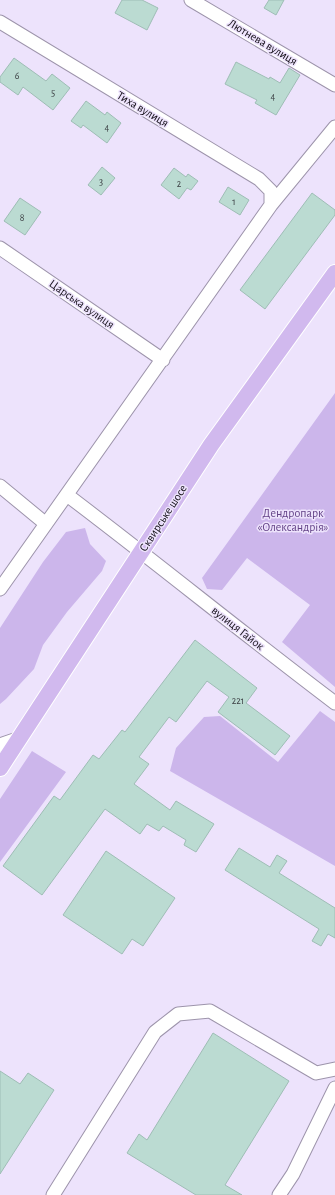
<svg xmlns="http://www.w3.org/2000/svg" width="335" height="1195" font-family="'Alegreya Sans',sans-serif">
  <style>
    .green { fill: #ccb6eb }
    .building { fill: #bbdbd2; stroke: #9ebdb5 }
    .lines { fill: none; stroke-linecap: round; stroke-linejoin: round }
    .minor-casing { stroke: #9d94ab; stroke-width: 15 }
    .major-casing { stroke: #fff; stroke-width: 18 }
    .minor { stroke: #fff; stroke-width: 13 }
    .major { stroke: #d1b9ee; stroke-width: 16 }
    .labels { text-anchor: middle; stroke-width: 3; stroke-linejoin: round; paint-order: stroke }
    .number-label { font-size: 10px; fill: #3c4044 }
    .street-label { font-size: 12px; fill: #110d15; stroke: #ede3fc }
    .park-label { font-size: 12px; fill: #634287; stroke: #ede3fc }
  </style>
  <rect width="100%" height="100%" fill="#ede3fc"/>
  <path class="green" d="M335,393v294l-53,-45 28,-37 -63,-47 -25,32 -15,-1 -5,-11z
    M85,528l5,16 16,17 -4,10 -35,41 -24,33 -9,24 -28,30 -6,5v-76l43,-66 23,-30z
    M320,711l15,11v144l-165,-95 6,-23 28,-31 16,-1 58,46z
    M32,751l34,21 -66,90v-63z"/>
  <path class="building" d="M122,0h20l16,8 -11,22 -32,-17z
    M269,0h15l-8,15 -12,-7z
    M14,58l32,23 6,-7 18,14 -17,22 -30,-23 -5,8 -18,-13v-5z
    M236,62l33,17 1,-2 10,6 9,-15 11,7 -24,40 -21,-12 2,-3 -32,-16z
    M86,101l19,14 2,-3 14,11 -14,20 -24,-18 -2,3 -10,-7z
    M102,167l13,11 -14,17 -13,-10z
    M174,168l12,9 2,-3 10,7 -7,9 -4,-2 -8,11 -18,-14z
    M228,187l21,13 -9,15 -21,-13z
    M312,193l23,17v5l-70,94 -25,-19z
    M20,198l21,14 -16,23 -21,-14z
    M195,640l62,48 -11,15 44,33 -15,19 -57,-43 11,-15 -22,-16 -31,41 -7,-5 -30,40 10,7 -15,20 36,26 6,-9 38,23 -18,28 -12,-7 2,-5 -23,-14 -4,5 -12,-7 -7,10 -35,-25 -63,86 -39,-29 51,-70 6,4 33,-45 6,4 23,-29 3,2z
    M239,848l31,19 7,-12 10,6 -8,12 56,35v30l-7,-4 -7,12 -9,-5 7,-12 -94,-59z
    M106,851l69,47 -32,48 -11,-7 -10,15 -59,-39z
    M213,1033l76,48 -64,104 17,10h-46l-69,-42 12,-19 8,6z
    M0,1071l20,13 8,-11 26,17 -54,84z"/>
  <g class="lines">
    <defs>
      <path id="minor" d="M191,0l144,85
        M0,22l259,157 12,12v14
        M0,248l163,112
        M0,486l46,38
        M67,495c90,68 178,140 268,208
        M0,589l271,-384 64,-78
        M0,745l20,-7
        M53,1195l102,-163 23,-18 32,-3 106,62 19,-4
        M279,1195l14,-21 42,-86"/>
      <path id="major" d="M0,768l211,-323 124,-172"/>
    </defs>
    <use href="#minor" class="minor-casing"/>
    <use href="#major" class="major-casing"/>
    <use href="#minor" class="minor"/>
    <use href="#major" class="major"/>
  </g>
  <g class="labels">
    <g class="number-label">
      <text x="17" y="79">6</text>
      <text x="53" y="96">5</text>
      <text x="273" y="100">4</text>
      <text x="107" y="131">4</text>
      <text x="101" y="185">3</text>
      <text x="179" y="187">2</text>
      <text x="234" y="205">1</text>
      <text x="22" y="221">8</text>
      <text x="238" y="704">221</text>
    </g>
    <g class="street-label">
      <text transform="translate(263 42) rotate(31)" y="4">Лютнева вулиця</text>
      <text transform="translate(143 109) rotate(31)" y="4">Тиха вулиця</text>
      <text transform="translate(82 304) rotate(35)" y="4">Царська вулиця</text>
      <text transform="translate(163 518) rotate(-57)" y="4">Сквирське шосе</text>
      <text transform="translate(238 628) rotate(38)" y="4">вулиця Гайок</text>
    </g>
    <g class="park-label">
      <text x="293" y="517">Дендропарк<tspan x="293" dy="14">«Олександрія»</tspan></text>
    </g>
  </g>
</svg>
